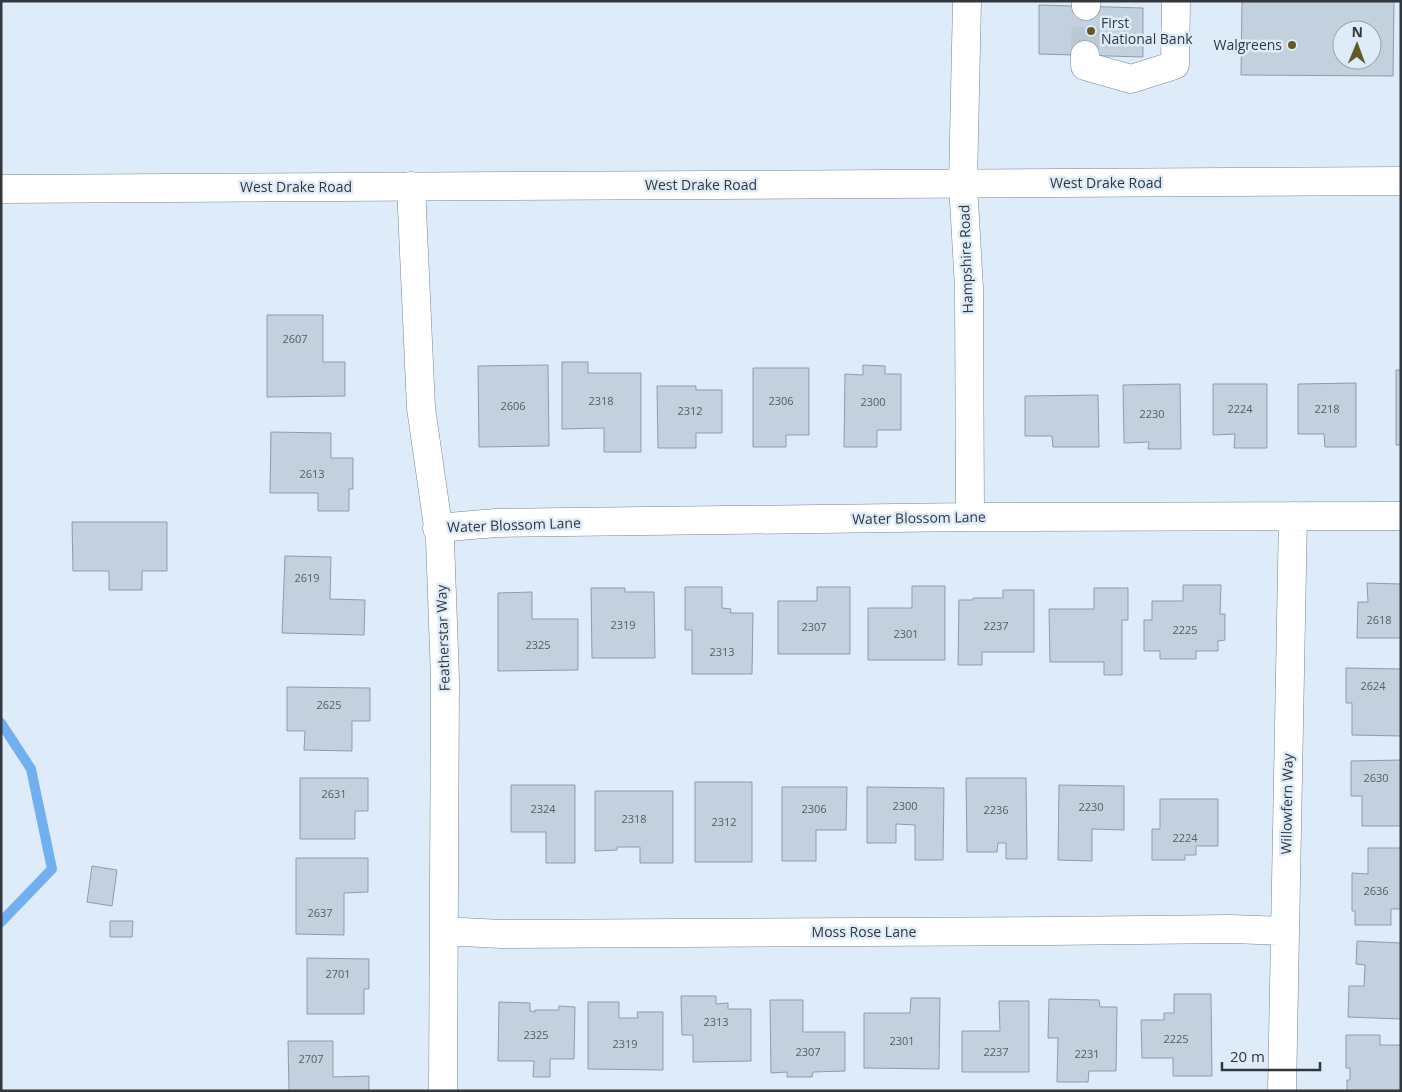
<svg xmlns="http://www.w3.org/2000/svg" width="1402" height="1092" font-family="'Open Sans',sans-serif">
  <style>
    .lines { fill: none; stroke-linecap: round; stroke-linejoin: round }
    .stream { stroke: #71b0f0; stroke-width: 10 }
    .building { fill: #c3d0de; stroke: #8f9ba9; fill-rule: evenodd }
    .minor-tunnel { stroke: #bcc8d4; stroke-width: 28; stroke-dasharray: 28 14; stroke-linecap: butt }
    .minor-casing { stroke: #788491; stroke-width: 29 }
    .major-casing { stroke: #788491; stroke-width: 29 }
    .minor { stroke: #fff; stroke-width: 28 }
    .major { stroke: #fff; stroke-width: 28 }
    .poi-dot { fill: #625925; stroke: #deecfa; stroke-width: 2 }
    .labels { text-anchor: middle; stroke-width: 5; stroke-linejoin: round; paint-order: stroke }
    .number-label { font-size: 11px; fill: #565d65 }
    .poi-label { font-size: 14px; fill: #32373d; stroke: #deecfa; text-anchor: start }
    .street-label { font-size: 14px; fill: #32373d; stroke: #deecfa }
  </style>
  <rect width="100%" height="100%" fill="#deecfa"/>
  <g class="lines">
    <path class="stream" d="M1,723l30,46 21,100 -51,53"/>
  </g>
  <path class="building" d="M1242,1h152l-1,75 -152,-1zM1342,30h30v30h-30z
    M1039,5l104,3v49l-104,-3z
    M267,315h56v47h22v34l-78,1z
    M562,362h26v11h53v79h-37v-24l-42,1z
    M548,365l1,81 -70,1 -1,-81z
    M863,365l22,1v8h16v56h-24v17h-33l1,-73 18,1z
    M753,368h56v67h-23v12h-33z
    M1396,370h5v75h-5z
    M1356,383v64h-31l-1,-13h-26v-50z
    M1180,384l1,65h-33l1,-7 -25,1 -1,-58z
    M1213,384h54v64h-33l1,-14 -22,1z
    M657,386h39v4h26v43h-26v15h-38z
    M1098,395l1,52h-46l-1,-11h-27v-40z
    M271,432l60,1v25h22v31h-4v22h-31v-18h-48z
    M72,522h95v49h-25v19h-33v-19h-36z
    M285,556l46,1 -1,42 35,1 -1,35 -82,-2z
    M1367,583l34,1v54h-44l1,-36h10z
    M1183,585h38l-1,29h5v26l-7,1v10h-22v8h-36v-8h-16v-31h8v-19h31z
    M912,586h33v74h-77v-52h44z
    M685,587h37v21l9,1 -1,4h23l-1,61h-60v-44h-7z
    M817,587h33v67h-72v-53h39z
    M591,588h34v4h29l1,66h-63z
    M1094,588h34v32h-6v55h-18v-13h-54l-1,-53h45z
    M1003,590h31v62h-52v13h-24l1,-65h14v-2h30z
    M532,592v27h46v51l-80,1v-78z
    M1346,668l55,1v67l-49,-1v-32h-6z
    M287,687l83,1v33h-18v30l-48,-1 1,-19h-18z
    M1401,760v66h-39v-30h-11v-35z
    M300,778h68v33h-13v28h-55z
    M966,778h60l1,81h-21v-16h-8l-1,9h-30z
    M695,782h57v80h-57z
    M511,785h64v78h-29v-31h-35z
    M1059,785l65,1v44l-32,-1v32l-34,-1z
    M782,787h65l-1,43h-30v31h-34z
    M867,787l77,1 -1,72h-28v-35l-19,-1v19h-29z
    M595,791h78v72h-33v-16h-23v3l-22,1z
    M1160,799h58v47h-22v9h-11v5h-33v-31h8z
    M1368,848h33v61h-10v16h-36v-14h-3v-38l16,1z
    M296,858h72v34l-24,1v42l-48,-1z
    M92,866l25,4 -5,36 -25,-4z
    M110,921h23l-1,16h-22z
    M1357,941l44,2v76l-53,-2 1,-31h15l1,-21 -9,-1z
    M307,958l62,1v30h-5v25h-57z
    M1174,994h37l1,82h-39v-18h-31l-1,-38h23v-7h10z
    M681,996h35v8l12,-1v6h23v52l-58,1v-27h-11z
    M911,998h29l-1,71 -75,-1v-55h46z
    M1049,999l50,1 1,7h17l-1,64h-27l-1,11h-31l1,-44h-10z
    M770,1000h33v32h42v39l-32,1 -1,5h-25v-5l-16,1z
    M999,1001h30v71h-67v-41h38z
    M499,1002l31,1v8l5,1v-2h24v-4l16,1 -1,52h-24v18h-17l1,-16h-36z
    M588,1002h31v16h19l-1,-6h26v58l-75,-1z
    M1346,1035h34v10h21v46h-54v-11h3v-12h-4z
    M288,1041h45v36l36,-1v15h-80z"/>
  <g class="lines">
    <path class="minor-tunnel" d="M1085,55l1,-49"/>
    <defs>
      <path id="minor" d="M967,1l-4,182 6,105 1,229
        M1086,6v-5
        M1085,55v11l46,13 44,-14 1,-64
        M411,186l10,222 19,132 5,139 -2,412
        M437,528l59,-5 474,-6 431,-1
        M444,931l57,3 548,-3 182,-2 53,2
        M1282,1091l11,-575"/>
      <path id="major" d="M1,189l1400,-8"/>
    </defs>
    <use href="#minor" class="minor-casing"/>
    <use href="#major" class="major-casing"/>
    <use href="#minor" class="minor"/>
    <use href="#major" class="major"/>
  </g>
  <g class="poi-dot">
    <circle cx="1091" cy="31" r="5"/>
    <circle cx="1292" cy="45" r="5"/>
  </g>
  <g class="labels">
    <g class="number-label">
      <text x="295" y="343">2607</text>
      <text x="601" y="405">2318</text>
      <text x="781" y="405">2306</text>
      <text x="873" y="406">2300</text>
      <text x="513" y="410">2606</text>
      <text x="1240" y="413">2224</text>
      <text x="1327" y="413">2218</text>
      <text x="690" y="415">2312</text>
      <text x="1152" y="418">2230</text>
      <text x="312" y="478">2613</text>
      <text x="307" y="582">2619</text>
      <text x="1379" y="624">2618</text>
      <text x="623" y="629">2319</text>
      <text x="996" y="630">2237</text>
      <text x="814" y="631">2307</text>
      <text x="1185" y="634">2225</text>
      <text x="906" y="638">2301</text>
      <text x="538" y="649">2325</text>
      <text x="722" y="656">2313</text>
      <text x="1373" y="690">2624</text>
      <text x="329" y="709">2625</text>
      <text x="1376" y="782">2630</text>
      <text x="334" y="798">2631</text>
      <text x="905" y="810">2300</text>
      <text x="1091" y="811">2230</text>
      <text x="543" y="813">2324</text>
      <text x="814" y="813">2306</text>
      <text x="996" y="814">2236</text>
      <text x="634" y="823">2318</text>
      <text x="724" y="826">2312</text>
      <text x="1185" y="842">2224</text>
      <text x="1376" y="895">2636</text>
      <text x="320" y="917">2637</text>
      <text x="338" y="978">2701</text>
      <text x="716" y="1026">2313</text>
      <text x="536" y="1039">2325</text>
      <text x="1176" y="1043">2225</text>
      <text x="902" y="1045">2301</text>
      <text x="625" y="1048">2319</text>
      <text x="808" y="1056">2307</text>
      <text x="996" y="1056">2237</text>
      <text x="1087" y="1058">2231</text>
      <text x="311" y="1063">2707</text>
    </g>
    <g class="poi-label">
      <text x="1101" y="28">First<tspan x="1101" dy="16">National Bank</tspan></text>
      <text x="1282" y="50" text-anchor="end">Walgreens</text>
    </g>
    <g class="street-label">
      <text x="1106" y="188">West Drake Road</text>
      <text x="701" y="190">West Drake Road</text>
      <text x="296" y="192">West Drake Road</text>
      <text transform="translate(966 259) rotate(-92)" y="5">Hampshire Road</text>
      <text transform="translate(919 518) rotate(-1)" y="5">Water Blossom Lane</text>
      <text transform="translate(514 525) rotate(-2)" y="5">Water Blossom Lane</text>
      <text transform="translate(443 638) rotate(-92)" y="5">Featherstar Way</text>
      <text transform="translate(1287 804) rotate(-89)" y="5">Willowfern Way</text>
      <text x="864" y="937">Moss Rose Lane</text>
    </g>
  </g>
  <rect width="1402" height="1092" fill="none" stroke="#32373d" stroke-width="5"/>
  <g transform="translate(1357 45) rotate(1)"><circle r="24" fill="#deecfa" stroke="#99a4ae"/>
  <path d="M0-4L9 19L0 12L-9 19Z" fill="#625925"/>
  <text y="-8" font-size="14" font-weight="bold" text-anchor="middle" fill="#32373d">N</text>
  </g>
  <path d="M1222 1062v8h98v-8" fill="none" stroke="#32373d" stroke-width="2.5"/>
  <text x="1230" y="1062" font-size="15" fill="#32373d" stroke="#deecfa" stroke-width="4" paint-order="stroke">20 m</text>
</svg>
